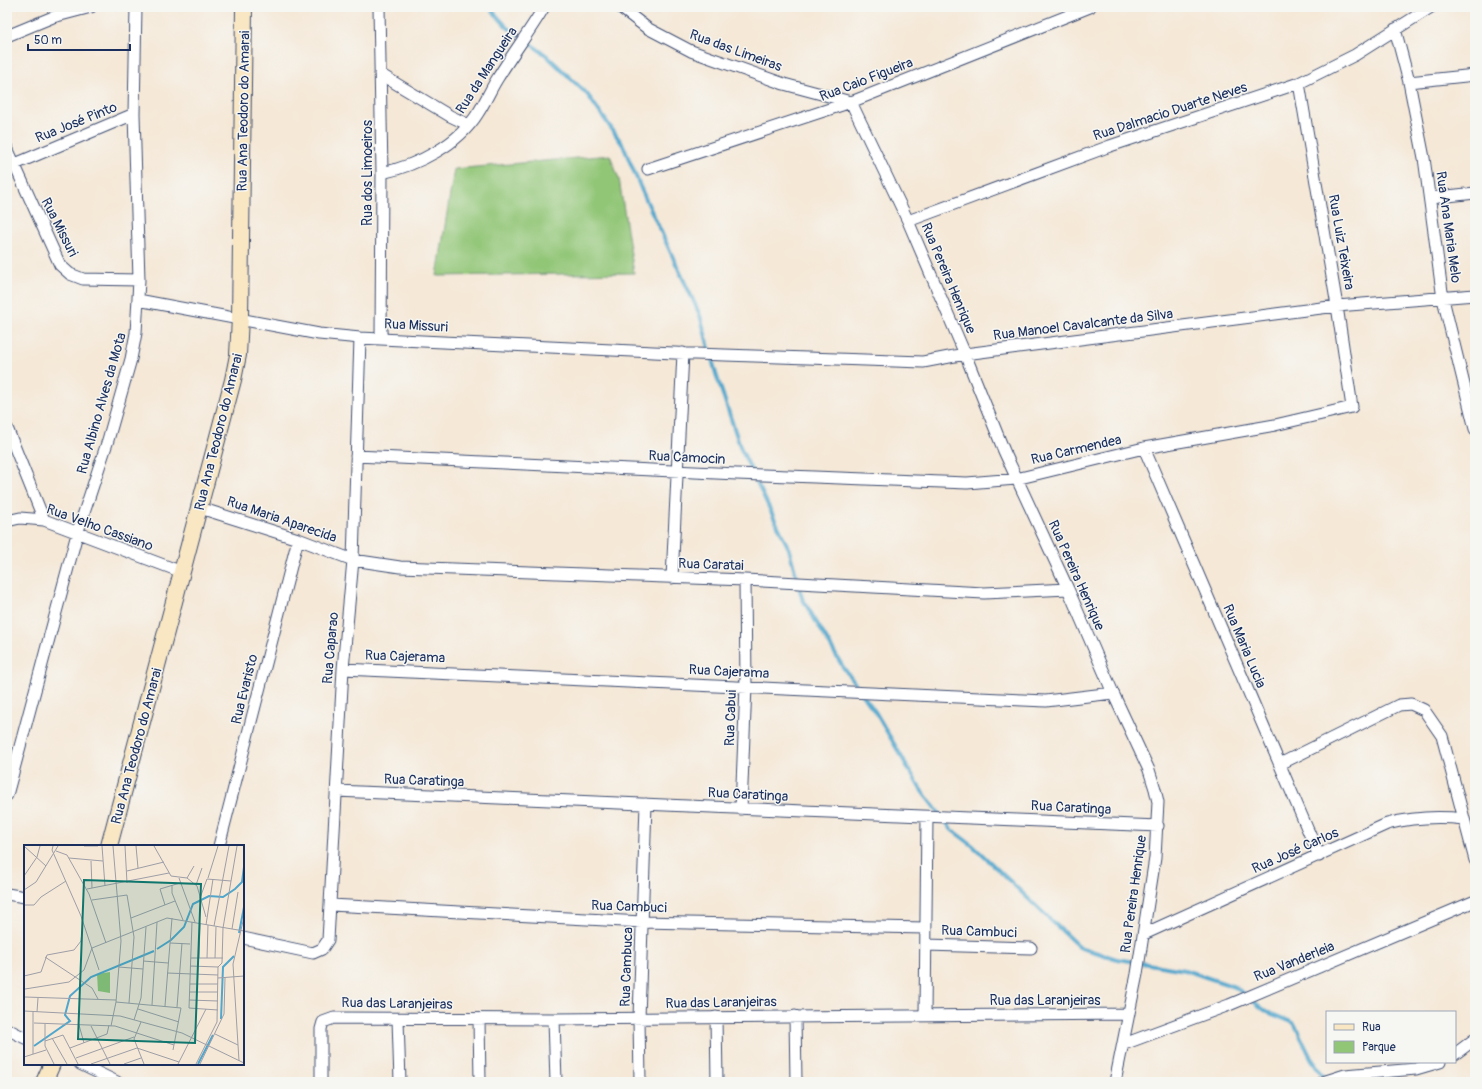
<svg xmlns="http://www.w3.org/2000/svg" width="1482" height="1089" font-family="Pangolin,sans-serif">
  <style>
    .green { fill: #92c677; stroke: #567a6a }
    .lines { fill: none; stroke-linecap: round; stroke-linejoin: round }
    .stream { stroke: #50a6cc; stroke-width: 4 }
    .street-casing { stroke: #3c4b70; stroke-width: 13 }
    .secondary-casing { stroke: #3c4b70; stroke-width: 18 }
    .street { stroke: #fff; stroke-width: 11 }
    .secondary { stroke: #f9e7c3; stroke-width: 16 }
    .labels { text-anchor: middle; stroke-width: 3; stroke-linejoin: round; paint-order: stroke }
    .street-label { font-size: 14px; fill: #1b2f5e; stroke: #f6f6f2 }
    .inset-river { fill: none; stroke: #50a6cc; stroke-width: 2 }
    .inset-road { fill: none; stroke: #9e9ea7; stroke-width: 1 }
    .view { fill: #0f766e; fill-opacity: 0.15; stroke: #0f766e; stroke-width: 2 }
    .inset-edge { fill: none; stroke: #1b2f5e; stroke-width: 2 }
  </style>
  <rect width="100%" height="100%" fill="#f6f6f2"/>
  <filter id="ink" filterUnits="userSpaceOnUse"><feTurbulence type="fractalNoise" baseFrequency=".025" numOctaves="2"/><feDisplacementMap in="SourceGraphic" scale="8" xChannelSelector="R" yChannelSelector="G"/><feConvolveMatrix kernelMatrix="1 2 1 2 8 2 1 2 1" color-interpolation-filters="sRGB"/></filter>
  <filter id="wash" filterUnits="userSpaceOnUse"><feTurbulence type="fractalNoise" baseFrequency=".012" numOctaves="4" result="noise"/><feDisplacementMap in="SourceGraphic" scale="16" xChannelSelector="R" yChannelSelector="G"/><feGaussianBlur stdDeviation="0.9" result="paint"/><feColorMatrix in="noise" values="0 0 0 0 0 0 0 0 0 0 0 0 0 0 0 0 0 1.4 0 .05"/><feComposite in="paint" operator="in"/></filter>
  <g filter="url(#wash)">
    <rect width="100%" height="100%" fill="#f5e8d7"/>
    <path class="green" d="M610,155l9,24 15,94 -197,3 17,-107z"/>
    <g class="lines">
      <path class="stream" d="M489,7l18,20 39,28 41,39 36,51 19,46 58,124 16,59 25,75 48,100 13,49 41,69 33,46 45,77 31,40 20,15 107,102 38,12 68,11 50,17 32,25 27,11 17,35 15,22"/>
    </g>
  </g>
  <g filter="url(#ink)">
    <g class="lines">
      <defs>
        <path id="street" d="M379,7l3,166 -1,166
          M620,7l27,21 44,23 93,33 67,18 57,119 57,133 39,97 64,138 45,104 36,77 6,19 3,13 -3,56 -18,116 -22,108
          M1395,29l14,53 15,76 19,141 32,130
          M7,36l46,-19 38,-10
          M380,74l70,42 19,9
          M1409,82l66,-7
          M7,148l53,117 10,9 13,5 56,1
          M8,167l126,-53
          M648,169l203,-67 239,-95
          M382,173c36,-8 76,-28 96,-60 8,-12 13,-25 21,-37 14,-23 31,-45 45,-69
          M1430,198l45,-5
          M908,221l202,-75 189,-63 56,-28 76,-48
          M138,300l181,34 41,4 335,16 228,8 42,-8 372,-48 138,-11
          M7,428l37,92
          M1144,448l175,408
          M356,456l381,18 230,9 49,-4 128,-31 131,-23 77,-18 -15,-101 -38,-223
          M200,508l98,31 55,21 47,7 345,13 239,13 84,-4
          M7,521l13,-3 24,2 138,52
          M672,578l11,-225
          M343,669l703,32 67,-8
          M1280,764l119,-59 12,-1 13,6 18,26 33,124
          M336,791l822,35
          M7,795l70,-261 31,-94 23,-81 5,-26 3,-53 -5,-166 2,-107
          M741,809l5,-123 -1,-106
          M219,846l79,-307
          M7,894l18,3
          M331,905l311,17 283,6
          M1144,934l243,-110c27,-7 50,-8 77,-5
          M243,938l70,15 9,-4 6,-9 15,-271 10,-109 7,-222
          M926,945l105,3
          M925,1015l2,-198
          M795,1016l1,66
          M716,1017l1,65
          M398,1019l2,63
          M479,1019l1,63
          M554,1019l2,63
          M7,1029l18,9
          M1124,1044l105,-39 246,-104
          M1455,1054l20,-15
          M80,1064l37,18
          M321,1082v-53l2,-7 11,-4 220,1 574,-5
          M640,1082l-1,-64 7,-214
          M1323,1082l22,-7 71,-6 24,-7"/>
        <path id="secondary" d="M109,846l124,-466 5,-25 2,-37 4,-311
          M44,1082l8,-18"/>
      </defs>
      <use href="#street" class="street-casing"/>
      <use href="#secondary" class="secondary-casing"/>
      <use href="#street" class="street"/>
      <use href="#secondary" class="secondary"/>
    </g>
  </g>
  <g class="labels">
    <g class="street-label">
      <text transform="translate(736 50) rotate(20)" y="5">Rua das Limeiras</text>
      <text transform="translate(486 70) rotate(-57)" y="5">Rua da Mangueira</text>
      <text transform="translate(866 79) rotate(-21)" y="5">Rua Caio Figueira</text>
      <text transform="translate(243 111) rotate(-89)" y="5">Rua Ana Teodoro do Amarai</text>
      <text transform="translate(1170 111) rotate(-18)" y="5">Rua Dalmacio Duarte Neves</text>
      <text transform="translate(76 122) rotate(-22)" y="5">Rua José Pinto</text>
      <text transform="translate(367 173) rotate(-90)" y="5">Rua dos Limoeiros</text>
      <text transform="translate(60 227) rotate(63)" y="5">Rua Missuri</text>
      <text transform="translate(1449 227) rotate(82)" y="5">Rua Ana Maria Melo</text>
      <text transform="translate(1342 242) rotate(80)" y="5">Rua Luiz Teixeira</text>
      <text transform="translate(949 278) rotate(67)" y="5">Rua Pereira Henrique</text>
      <text transform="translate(1083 324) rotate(-7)" y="5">Rua Manoel Cavalcante da Silva</text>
      <text transform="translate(416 325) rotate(3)" y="5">Rua Missuri</text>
      <text transform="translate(101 403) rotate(-74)" y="5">Rua Albino Alves da Mota</text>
      <text transform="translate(218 432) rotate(-76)" y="5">Rua Ana Teodoro do Amarai</text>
      <text transform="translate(1076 449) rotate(-13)" y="5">Rua Carmendea</text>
      <text transform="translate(687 457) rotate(3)" y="5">Rua Camocin</text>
      <text transform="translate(282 519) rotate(19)" y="5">Rua Maria Aparecida</text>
      <text transform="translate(100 527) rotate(20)" y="5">Rua Velho Cassiano</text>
      <text transform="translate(711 564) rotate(2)" y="5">Rua Caratai</text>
      <text transform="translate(1077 575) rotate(66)" y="5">Rua Pereira Henrique</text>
      <text transform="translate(1245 646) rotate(67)" y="5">Rua Maria Lucia</text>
      <text transform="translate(330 648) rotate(-85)" y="5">Rua Caparao</text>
      <text transform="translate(405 656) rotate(2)" y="5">Rua Cajerama</text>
      <text transform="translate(729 671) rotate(3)" y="5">Rua Cajerama</text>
      <text transform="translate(244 689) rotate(-76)" y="5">Rua Evaristo</text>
      <text transform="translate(730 718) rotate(-88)" y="5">Rua Cabui</text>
      <text transform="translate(136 746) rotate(-75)" y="5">Rua Ana Teodoro do Amarai</text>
      <text transform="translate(424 780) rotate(2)" y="5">Rua Caratinga</text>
      <text transform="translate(748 794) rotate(3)" y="5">Rua Caratinga</text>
      <text transform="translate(1071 807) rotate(3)" y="5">Rua Caratinga</text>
      <text transform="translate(1295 850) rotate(-24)" y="5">Rua José Carlos</text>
      <text transform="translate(1133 894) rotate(-82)" y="5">Rua Pereira Henrique</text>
      <text transform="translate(629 906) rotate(2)" y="5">Rua Cambuci</text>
      <text transform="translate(979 931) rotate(2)" y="5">Rua Cambuci</text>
      <text transform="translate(1294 961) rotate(-22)" y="5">Rua Vanderleia</text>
      <text transform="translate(626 967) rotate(-88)" y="5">Rua Cambuca</text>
      <text x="1045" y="1005">Rua das Laranjeiras</text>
      <text transform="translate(721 1002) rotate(-1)" y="5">Rua das Laranjeiras</text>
      <text transform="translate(397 1003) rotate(1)" y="5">Rua das Laranjeiras</text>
    </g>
  </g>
  <g transform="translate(24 845)">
    <rect width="220" height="220" fill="#f5e8d7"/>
    <path d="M86,127v21l-12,-2 -1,-17z" fill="#92c677"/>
    <path class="inset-river" d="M215,88l5,-26M133,104l14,-9 13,-13 9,-23 16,-8 14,1 12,-8 7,-7 2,-15M197,174l2,-52 11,-11M10,201l36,-25 -5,-6 5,-19 21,-19 63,-26M174,219l15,-29"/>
    <path class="inset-road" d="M0,1l22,20M29,1l-1,4 29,66 18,54M60,1h14M78,1l3,40M101,1l2,37M112,1l2,22M130,1l17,30 16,2 10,8 9,31M32,6l11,4 22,39 17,49M45,13l34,3M67,16l1,27M103,26l37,-9M0,31l13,-19 3,-11M155,33l16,44M163,33l7,-12M184,33l10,-32M148,40v8l11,27M172,40l6,-17M63,44l82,-16M0,45l12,-8 22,-36M176,53l7,-19 24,2M68,55l35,-5 7,42 -5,66M0,60h10l7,-8 25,-16M141,60l-5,-16 20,-6M107,73l44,-17M168,77l-3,86 29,2M182,80l7,-46M190,81l15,-80M208,84l6,-37M146,98l20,1M21,112l47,31 6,11M167,113h32M175,113l1,-34M183,113l1,-33M191,113l1,-31M119,116l25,2M166,121l28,1 4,-4 1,-35 14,-82M95,122l24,2M143,128l51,2M0,131l17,-4 6,-17 27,-5 7,-9 2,-18M194,133l26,-2M166,139h28M0,143v15M1,144l44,-7 15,-12 8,-22 75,-30 77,13M166,147h28M1,152l91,3M165,155l29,1M92,157l65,6 -8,42M128,160l5,-83M141,161l7,-88M153,162l5,-64M114,164l41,13M0,166l96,5 62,17 62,30M13,167l1,-14M110,175l7,-22 5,-71M117,177l-7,17 10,25M10,178l81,3 59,19M21,179v22l9,18M55,180l5,18M67,181l19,38M87,181l5,-24 5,-61 -8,-95M191,189l23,11M28,193l15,26M21,196l18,-6 15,29M46,203l37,-14 2,-9M9,209v-42M0,212l22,-7M52,213l58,-21M215,216l-6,-97 11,-47M67,219l46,-16 42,14M100,219l17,-6M154,219l28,-55M172,219l21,-42 1,-55M176,219l24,-50 1,-36"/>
    <path class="view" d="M60,35l117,4 -6,159 -117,-4z"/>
    <rect width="220" height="220" class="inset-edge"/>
  </g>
  <rect width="1482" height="1089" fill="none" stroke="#f6f6f2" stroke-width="24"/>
  <rect x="1326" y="1011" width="130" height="52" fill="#f6f6f2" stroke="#9ea6b7"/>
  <rect x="1334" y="1024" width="20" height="6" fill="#f9e7c3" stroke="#9ea6b7"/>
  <text x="1362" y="1031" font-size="12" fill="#1b2f5e">Rua</text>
  <rect x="1334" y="1041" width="20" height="12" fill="#92c677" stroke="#9ea6b7"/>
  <text x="1362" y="1051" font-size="12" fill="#1b2f5e">Parque</text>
  <path d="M28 44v6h102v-6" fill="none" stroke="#1b2f5e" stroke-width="2"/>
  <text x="34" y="44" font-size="12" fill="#1b2f5e" stroke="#f6f6f2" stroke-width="3" paint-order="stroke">50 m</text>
</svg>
